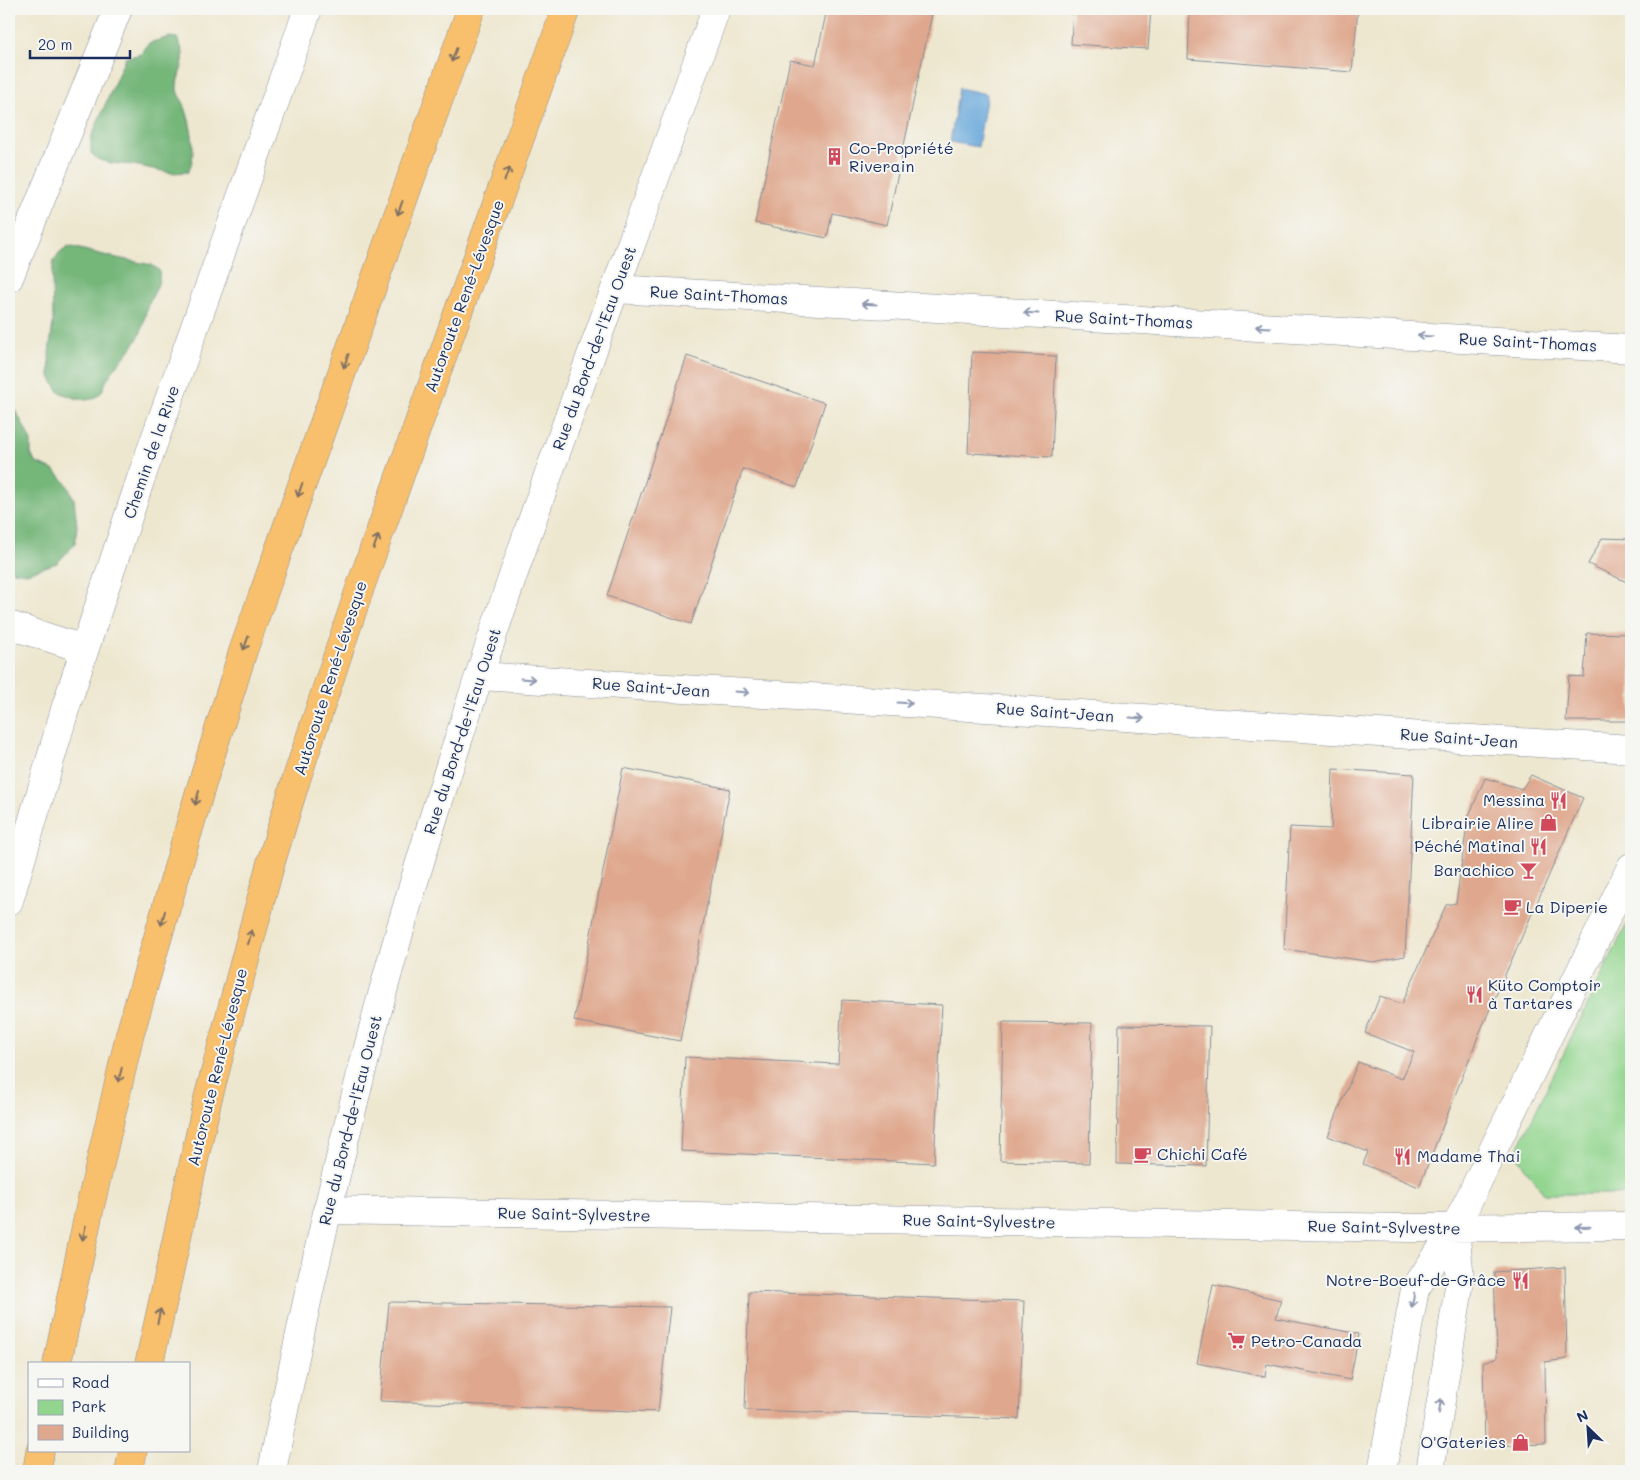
<svg xmlns="http://www.w3.org/2000/svg" width="1640" height="1480" font-family="Mali,sans-serif">
  <style>
    .green { fill: #92d58e; stroke: #568276 }
    .forest { fill: #75b679; stroke: #48726c }
    .water { fill: #68a7da; stroke: #426b9c }
    .building { fill: #dfa88e }
    .lines { fill: none; stroke-linecap: round; stroke-linejoin: round }
    .minor-casing { stroke: #848b96; stroke-width: 29 }
    .highway-casing { stroke: #848b96; stroke-width: 29 }
    .minor { stroke: #fff; stroke-width: 28 }
    .highway { stroke: #f8bf6c; stroke-width: 28 }
    .oneway { stroke: #7e7064 }
    .oneway2 { stroke: #8d97ae }
    .labels { text-anchor: middle; stroke-width: 4; stroke-linejoin: round; paint-order: stroke }
    .poi-label { font-size: 16px; fill: #1b2f5e; stroke: #f6f6f2; text-anchor: start }
    .street-label { font-size: 16px; fill: #1b2f5e; stroke: #f6f6f2 }
  </style>
  <rect width="100%" height="100%" fill="#f6f6f2"/>
  <filter id="ink" filterUnits="userSpaceOnUse"><feTurbulence type="fractalNoise" baseFrequency=".02" numOctaves="2"/><feDisplacementMap in="SourceGraphic" scale="10" xChannelSelector="R" yChannelSelector="G"/><feConvolveMatrix kernelMatrix="1 2 1 2 8 2 1 2 1" color-interpolation-filters="sRGB"/></filter>
  <filter id="wash" filterUnits="userSpaceOnUse"><feTurbulence type="fractalNoise" baseFrequency=".0096" numOctaves="4" result="noise"/><feDisplacementMap in="SourceGraphic" scale="20" xChannelSelector="R" yChannelSelector="G"/><feGaussianBlur stdDeviation="1.12" result="paint"/><feColorMatrix in="noise" values="0 0 0 0 0 0 0 0 0 0 0 0 0 0 0 0 0 1.4 0 .05"/><feComposite in="paint" operator="in"/></filter>
  <g filter="url(#wash)">
    <rect width="100%" height="100%" fill="#eee7cf"/>
    <path class="green" d="M1631,915v279h-87l-29,-40z"/>
    <path class="forest" d="M169,37l8,1c2,5 5,10 6,15 2,13 -7,24 -6,37 1,6 5,9 7,14 7,19 14,50 4,68l-16,1 -38,-8 -25,-2 -12,-4 -6,-6v-15l34,-80 16,-4 8,-11z
      M68,246l44,11 40,8 7,5c2,14 -5,22 -11,35 -4,11 -4,23 -10,33 -8,14 -21,26 -30,40 -4,7 -5,15 -12,19 -10,7 -26,-1 -37,-5l-9,-15 -1,-24 4,-30 -1,-48 2,-15 6,-8z
      M9,401l13,21 9,20v12l4,8 20,9 11,12 8,16 3,27 -2,18 -18,19 -30,10 -14,-2 -4,-3z"/>
    <path class="water" d="M959,88l28,6 -9,53 -28,-5z"/>
    <g id="blocks">
      <path class="building" d="M827,9h106l-46,216 -55,-12 -5,25 -72,-15 35,-163 25,5z
        M1073,9h78l-3,40 -77,-5z
        M1190,9h168l-6,63 -164,-13z
        M972,352l84,4 -4,101 -84,-4z
        M687,356l138,47 -28,84 -54,-18 -52,155 -84,-28z
        M1602,538l29,1v45l-43,-20z
        M1587,633l44,1v87h-65l3,-45 15,1z
        M623,768l107,21 -50,252 -106,-20z
        M1333,769l81,5 -9,182 -32,6 -89,-13 6,-122 41,2z
        M1531,775l52,23 -104,236 -60,153 -56,-23 5,-12 -40,-16 30,-74 44,17 12,-27 -49,-19 15,-37 22,8 44,-99 10,-2 12,-85 17,-40 37,11z
        M842,1000l100,5 -8,158 -253,-12 4,-94 153,7z
        M1003,1022l89,1 -3,140 -89,-2z
        M1119,1025l91,1 -4,140 -89,-2z
        M1565,1267l2,92 -22,3 1,82 -61,2 -2,-83 14,-5 -3,-86z
        M1213,1285l68,15 -5,18 83,16 -9,46 -83,-16 -2,13 -68,-14z
        M749,1292l275,9 -5,118 -274,-9z
        M389,1302l281,5 -12,105 -278,-11z"/>
    </g>
  </g>
  <g filter="url(#ink)">
    <use href="#blocks" fill-opacity="0" stroke="#848b96" stroke-width="1"/>
    <g class="lines">
      <defs>
        <path id="minor" d="M9,278l109,-269
          M616,289l1015,60
          M9,625l75,24
          M479,676l1152,73
          M9,901l57,-195 75,-228 167,-469
          M327,1210l1083,18 221,-2
          M272,1471c42,-216 93,-431 158,-642 85,-276 189,-547 286,-820
          M1382,1471l33,-182 40,-61 176,-361
          M1430,1471l30,-191 -5,-52"/>
        <path id="highway" d="M57,1364l33,-157 40,-173 69,-240 44,-143 228,-642
          M149,1364l58,-262 64,-240 25,-82 64,-192 206,-579
          M37,1471l3,-20
          M129,1471l4,-20"/>
      </defs>
      <use href="#minor" class="minor-casing"/>
      <use href="#highway" class="highway-casing"/>
      <use href="#minor" class="minor"/>
      <use href="#highway" class="highway"/>
    </g>
    <defs><path id="oneway-shaft" d="M-6 0H5M1.5-3L5.5 0L1.5 3" fill="none" stroke-width="1.6" stroke-linecap="round" stroke-linejoin="round" transform="scale(1.25)"/></defs>
    <g class="oneway">
      <use href="#oneway-shaft" transform="translate(454 55) rotate(110)"/>
      <use href="#oneway-shaft" transform="translate(507 174) rotate(-70)"/>
      <use href="#oneway-shaft" transform="translate(400 208) rotate(110)"/>
      <use href="#oneway-shaft" transform="translate(346 361) rotate(110)"/>
      <use href="#oneway-shaft" transform="translate(300 490) rotate(109)"/>
      <use href="#oneway-shaft" transform="translate(376 542) rotate(-70)"/>
      <use href="#oneway-shaft" transform="translate(246 643) rotate(110)"/>
      <use href="#oneway-shaft" transform="translate(197 798) rotate(106)"/>
      <use href="#oneway-shaft" transform="translate(163 918) rotate(106)"/>
      <use href="#oneway-shaft" transform="translate(250 937) rotate(-75)"/>
      <use href="#oneway-shaft" transform="translate(120 1075) rotate(104)"/>
      <use href="#oneway-shaft" transform="translate(84 1233) rotate(103)"/>
      <use href="#oneway-shaft" transform="translate(159 1316) rotate(-78)"/>
    </g>
    <g class="oneway2">
      <use href="#oneway-shaft" transform="translate(869 304) rotate(-177)"/>
      <use href="#oneway-shaft" transform="translate(1031 313) rotate(-177)"/>
      <use href="#oneway-shaft" transform="translate(1263 327) rotate(-177)"/>
      <use href="#oneway-shaft" transform="translate(1425 336) rotate(-177)"/>
      <use href="#oneway-shaft" transform="translate(528 679) rotate(4)"/>
      <use href="#oneway-shaft" transform="translate(742 692) rotate(4)"/>
      <use href="#oneway-shaft" transform="translate(905 703) rotate(4)"/>
      <use href="#oneway-shaft" transform="translate(1137 718) rotate(4)"/>
      <use href="#oneway-shaft" transform="translate(1583 1227) rotate(179)"/>
      <use href="#oneway-shaft" transform="translate(1413 1300) rotate(100)"/>
      <use href="#oneway-shaft" transform="translate(1440 1406) rotate(-81)"/>
    </g>
  </g>
  <defs>
    <symbol id="building-bare" viewBox="-9 -9 18 18"><path d="M-4-6H4V6H1V3H-1V6H-4ZM-2.5-4.3h1.7v1.8h-1.7ZM.8-4.3h1.7v1.8H.8ZM-2.5-1h1.7V.8h-1.7ZM.8-1h1.7V.8H.8Z" fill="#d1495b" stroke="#f6f6f2" stroke-width="2.5" paint-order="stroke"/></symbol>
    <symbol id="restaurant-bare" viewBox="-9 -9 18 18"><path d="M-5-6h1v4h1v-4h1v4h1v-4h1v5L-1.5 .5V6h-2V.5L-5-1ZM5-6V6H3V1.5H1.5Q1.5-4 5-6Z" fill="#d1495b" stroke="#f6f6f2" stroke-width="2.5" paint-order="stroke"/></symbol>
    <symbol id="shop-bare" viewBox="-9 -9 18 18"><path d="M-5-2.5h2.3a2.7 3.5 0 0 1 5.4 0H5L5.5 6h-11ZM-1.5-2.5h3a1.5 2.3 0 0 0-3 0Z" fill="#d1495b" stroke="#f6f6f2" stroke-width="2.5" paint-order="stroke"/></symbol>
    <symbol id="bar-bare" viewBox="-9 -9 18 18"><path d="M-6-5H6L.8 .8V4.5H3.5V6h-7V4.5H-.8V.8Z" fill="#d1495b" stroke="#f6f6f2" stroke-width="2.5" paint-order="stroke"/></symbol>
    <symbol id="cafe-bare" viewBox="-9 -9 18 18"><path d="M-5.5-4.5H6V0H3Q3 3.5 0 3.5H-2.5Q-5.5 3.5-5.5 0ZM3-3.2v2h1.7v-2ZM-6 4.5H4V6H-6Z" fill="#d1495b" stroke="#f6f6f2" stroke-width="2.5" paint-order="stroke"/></symbol>
    <symbol id="supermarket-bare" viewBox="-9 -9 18 18"><path d="M-6-5.5h2.5l.6 2H6L4.5 2H-2.5L-4.4-4H-6ZM-1.5 3.2a1.3 1.3 0 1 0 .1 0ZM3 3.2a1.3 1.3 0 1 0 .1 0Z" fill="#d1495b" stroke="#f6f6f2" stroke-width="2.5" paint-order="stroke"/></symbol>
  </defs>
  <g fill-rule="evenodd">
    <use href="#building-bare" x="822" y="144" width="25" height="25"/>
    <use href="#restaurant-bare" x="1546" y="788" width="25" height="25"/>
    <use href="#shop-bare" x="1536" y="810" width="25" height="25"/>
    <use href="#restaurant-bare" x="1526" y="834" width="25" height="25"/>
    <use href="#bar-bare" x="1516" y="858" width="25" height="25"/>
    <use href="#cafe-bare" x="1500" y="894" width="25" height="25"/>
    <use href="#restaurant-bare" x="1462" y="982" width="25" height="25"/>
    <use href="#cafe-bare" x="1130" y="1142" width="25" height="25"/>
    <use href="#restaurant-bare" x="1390" y="1144" width="25" height="25"/>
    <use href="#restaurant-bare" x="1508" y="1268" width="25" height="25"/>
    <use href="#supermarket-bare" x="1224" y="1328" width="25" height="25"/>
    <use href="#shop-bare" x="1508" y="1430" width="25" height="25"/>
  </g>
  <g class="labels">
    <g class="poi-label">
      <text x="849" y="154">Co-Propriété<tspan x="849" dy="18">Riverain</tspan></text>
      <text x="1545" y="806" text-anchor="end">Messina</text>
      <text x="1534" y="829" text-anchor="end">Librairie Alire</text>
      <text x="1525" y="852" text-anchor="end">Péché Matinal</text>
      <text x="1514" y="876" text-anchor="end">Barachico</text>
      <text x="1526" y="913">La Diperie</text>
      <text x="1488" y="991">Küto Comptoir<tspan x="1488" dy="18">à Tartares</tspan></text>
      <text x="1157" y="1160">Chichi Café</text>
      <text x="1417" y="1162">Madame Thai</text>
      <text x="1506" y="1286" text-anchor="end">Notre-Boeuf-de-Grâce</text>
      <text x="1251" y="1347">Petro-Canada</text>
      <text x="1506" y="1448" text-anchor="end">O'Gateries</text>
    </g>
    <g class="street-label">
      <text transform="translate(719 295) rotate(3)" y="6">Rue Saint-Thomas</text>
      <text transform="translate(464 296) rotate(-70)" y="6">Autoroute René-Lévesque</text>
      <text transform="translate(1124 319) rotate(3)" y="6">Rue Saint-Thomas</text>
      <text transform="translate(1528 342) rotate(3)" y="6">Rue Saint-Thomas</text>
      <text transform="translate(594 348) rotate(-70)" y="6">Rue du Bord-de-l'Eau Ouest</text>
      <text transform="translate(151 452) rotate(-71)" y="6">Chemin de la Rive</text>
      <text transform="translate(330 678) rotate(-72)" y="6">Autoroute René-Lévesque</text>
      <text transform="translate(651 687) rotate(4)" y="6">Rue Saint-Jean</text>
      <text transform="translate(1055 712) rotate(4)" y="6">Rue Saint-Jean</text>
      <text transform="translate(462 731) rotate(-72)" y="6">Rue du Bord-de-l'Eau Ouest</text>
      <text transform="translate(1459 738) rotate(4)" y="6">Rue Saint-Jean</text>
      <text transform="translate(217 1067) rotate(-76)" y="6">Autoroute René-Lévesque</text>
      <text transform="translate(350 1120) rotate(-76)" y="6">Rue du Bord-de-l'Eau Ouest</text>
      <text transform="translate(574 1214) rotate(1)" y="6">Rue Saint-Sylvestre</text>
      <text transform="translate(979 1221) rotate(1)" y="6">Rue Saint-Sylvestre</text>
      <text transform="translate(1384 1227) rotate(1)" y="6">Rue Saint-Sylvestre</text>
    </g>
  </g>
  <rect width="1640" height="1480" fill="none" stroke="#f6f6f2" stroke-width="30"/>
  <rect x="28" y="1362" width="162" height="90" fill="#f6f6f2" stroke="#9ea6b7"/>
  <rect x="38" y="1379" width="25" height="8" fill="#ffffff" stroke="#9ea6b7"/>
  <text x="72" y="1388" font-size="15" fill="#1b2f5e">Road</text>
  <rect x="38" y="1400" width="25" height="15" fill="#92d58e" stroke="#9ea6b7"/>
  <text x="72" y="1412" font-size="15" fill="#1b2f5e">Park</text>
  <rect x="38" y="1425" width="25" height="15" fill="#dfa88e" stroke="#9ea6b7"/>
  <text x="72" y="1438" font-size="15" fill="#1b2f5e">Building</text>
  <g transform="translate(1588 1428) rotate(335)" stroke="#f6f6f2" stroke-width="4" paint-order="stroke">
  <path d="M0-4L9 19L0 12L-9 19Z" fill="#1b2f5e"/>
  <text y="-8" font-size="14" font-weight="bold" text-anchor="middle" fill="#1b2f5e">N</text>
  </g>
  <path d="M30 50v8h100v-8" fill="none" stroke="#1b2f5e" stroke-width="2.5"/>
  <text x="38" y="50" font-size="15" fill="#1b2f5e" stroke="#f6f6f2" stroke-width="4" paint-order="stroke">20 m</text>
</svg>
